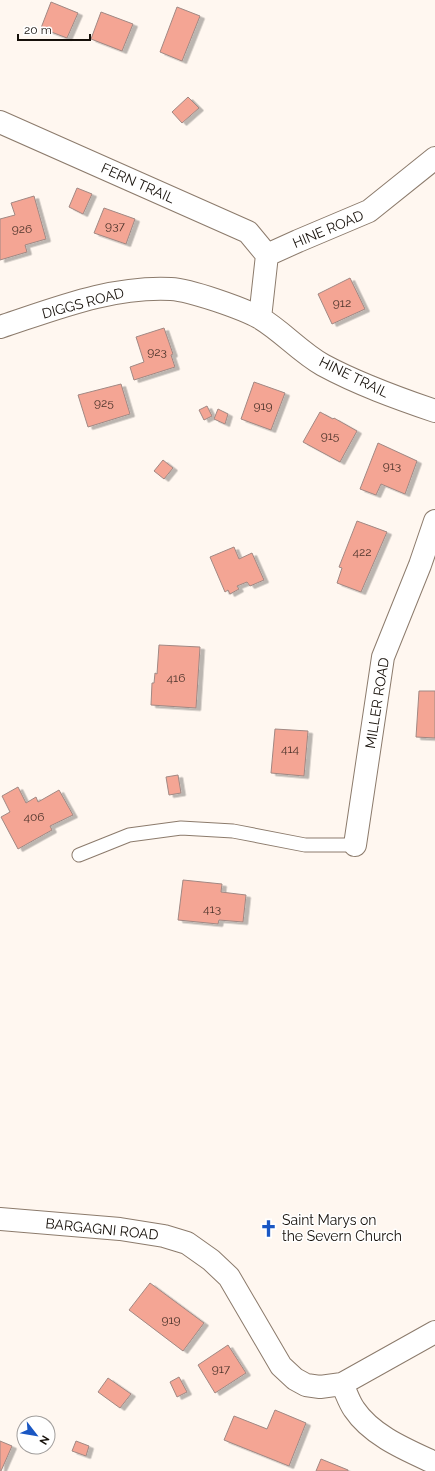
<svg xmlns="http://www.w3.org/2000/svg" width="435" height="1471" font-family="Raleway,sans-serif">
  <style>
    .building { fill: #f4a594; stroke: #a18883; filter: url(#shadow) }
    .lines { fill: none; stroke-linecap: round; stroke-linejoin: round }
    .lane-casing { stroke: #8c7b6c; stroke-width: 15 }
    .street-casing { stroke: #8c7b6c; stroke-width: 24 }
    .lane { stroke: #fff; stroke-width: 13 }
    .street { stroke: #fff; stroke-width: 22 }
    .labels { text-anchor: middle; stroke-width: 3; stroke-linejoin: round; paint-order: stroke }
    .number-label { font-size: 12px; fill: #4e352c }
    .street-label { font-size: 14px; fill: #16100a; stroke: #fff }
    .poi-label { font-size: 14px; fill: #16100a; stroke: #fff; text-anchor: start }
  </style>
  <defs>
    <filter id="shadow"><feDropShadow dx="4.5" dy="2.5" stdDeviation="0" flood-color="#0004"/></filter>
  </defs>
  <rect width="100%" height="100%" fill="#fff7f0"/>
  <path class="building" d="M51,2l27,11 -11,25 -26,-10z
    M177,7l23,9 -18,45 -22,-9z
    M101,12l32,12 -11,27 -31,-12z
    M188,97l11,11 -17,15 -10,-11z
    M77,188l15,6 -9,20 -14,-7z
    M34,196l12,43 -21,6 2,7 -27,8v-41l15,-4 -4,-12z
    M104,208l31,11 -9,25 -32,-11z
    M350,278l15,31 -33,15 -14,-30z
    M164,328l9,26 -2,1 4,12 -41,13 -4,-13 14,-5 -8,-25z
    M254,382l31,11 -14,37 -30,-11z
    M121,384l9,30 -42,13 -10,-32z
    M207,406l5,10 -8,4 -5,-10z
    M218,409l10,5 -3,10 -11,-5z
    M320,412l13,7 1,-1 23,13 -17,31 -37,-20z
    M378,443l39,18 -12,33 -24,-10 -5,11 -16,-6z
    M163,460l10,8 -9,11 -10,-8z
    M357,521l30,11 -26,60 -24,-9 5,-15 -3,-1z
    M234,547l5,12 13,-6 12,27 -14,6 -3,-4 -10,4 2,3 -9,5 -2,-4 -3,2 -15,-35z
    M159,645l41,2 -4,61 -45,-3 1,-22h2l1,-10 2,1z
    M419,691h16v47l-19,-1z
    M275,729l33,2 -4,45 -33,-3z
    M178,775l3,18 -12,2 -3,-18z
    M18,787l8,16 10,-6 2,5 21,-12 14,25 -23,11 2,4 -34,19 -17,-32 9,-5 -8,-16z
    M183,880l39,4 -1,8 25,3 -3,27 -24,-2 -1,4 -40,-4z
    M150,1283l54,40 -21,28 -54,-41z
    M228,1345l18,28 -31,20 -17,-28z
    M179,1377l8,15 -10,5 -7,-15z
    M108,1378l23,16 -11,14 -22,-16z
    M275,1410l31,13 -17,43 -65,-26 10,-24 33,13z
    M0,1441l12,5 -11,25h-1z
    M76,1441l13,5 -3,10 -14,-5z
    M321,1459l27,11v1h-32z"/>
  <g class="lines">
    <defs>
      <path id="lane" d="M79,855l50,-20 52,-7 52,3 72,14h50"/>
      <path id="street" d="M0,122l248,110 19,23
        M260,318l7,-63 31,-14 71,-30 66,-53
        M0,327c55,-18 111,-41 171,-38 19,1 71,19 89,29 22,13 40,34 63,47 35,19 74,33 112,46
        M355,845l28,-188 37,-92 15,-44
        M0,1219l120,10 44,7 23,7 24,17 18,17 52,89 14,13 11,6 14,2 22,-3 93,-52
        M342,1384c4,8 7,18 12,25 18,27 53,41 81,54"/>
    </defs>
    <use href="#lane" class="lane-casing"/>
    <use href="#street" class="street-casing"/>
    <use href="#lane" class="lane"/>
    <use href="#street" class="street"/>
  </g>
  <defs>
    <symbol id="church-bare" viewBox="-9 -9 18 18"><path d="M-1.2-6h2.4v3.5h3.3v2.4h-3.3V6h-2.4V-.1h-3.3v-2.4h3.3Z" fill="#1a57c3" stroke="#fff" stroke-width="2.5" paint-order="stroke"/></symbol>
  </defs>
  <g fill-rule="evenodd">
    <use href="#church-bare" x="256" y="1216" width="25" height="25"/>
  </g>
  <g class="labels">
    <g class="number-label">
      <text x="115" y="230">937</text>
      <text x="22" y="233">926</text>
      <text x="342" y="307">912</text>
      <text x="157" y="356">923</text>
      <text x="104" y="407">925</text>
      <text x="263" y="410">919</text>
      <text x="330" y="440">915</text>
      <text x="392" y="470">913</text>
      <text x="362" y="556">422</text>
      <text x="176" y="682">416</text>
      <text x="290" y="753">414</text>
      <text x="34" y="821">406</text>
      <text x="212" y="913">413</text>
      <text x="171" y="1324">919</text>
      <text x="221" y="1373">917</text>
    </g>
    <g class="street-label">
      <text transform="translate(138 183) rotate(24)" y="5">FERN TRAIL</text>
      <text transform="translate(328 229) rotate(-23)" y="5">HINE ROAD</text>
      <text transform="translate(83 303) rotate(-15)" y="5">DIGGS ROAD</text>
      <text transform="translate(354 377) rotate(26)" y="5">HINE TRAIL</text>
      <text transform="translate(377 703) rotate(-81)" y="5">MILLER ROAD</text>
      <text transform="translate(102 1229) rotate(6)" y="5">BARGAGNI ROAD</text>
    </g>
    <g class="poi-label">
      <text x="282" y="1225">Saint Marys on<tspan x="282" dy="16">the Severn Church</tspan></text>
    </g>
  </g>
  <g transform="translate(36 1435) rotate(121)"><circle r="19" fill="#ffffff" stroke="#a29f9d"/>
  <path d="M0-3L7 15L0 10L-7 15Z" fill="#1a57c3"/>
  <text y="-6" font-size="11" font-weight="bold" text-anchor="middle" fill="#16100a">N</text>
  </g>
  <path d="M18 34v6h72v-6" fill="none" stroke="#16100a" stroke-width="2"/>
  <text x="24" y="34" font-size="12" fill="#16100a" stroke="#ffffff" stroke-width="3" paint-order="stroke">20 m</text>
</svg>
